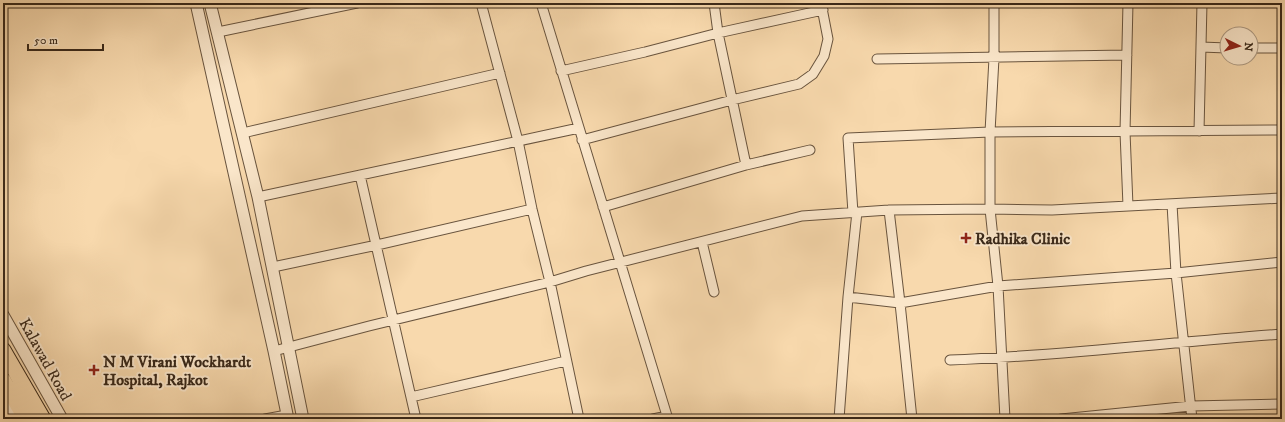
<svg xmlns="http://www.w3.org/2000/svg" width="1285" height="422" font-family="'IM FELL DW Pica',serif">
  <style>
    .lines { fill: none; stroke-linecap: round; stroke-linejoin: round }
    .minor-casing { stroke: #69543e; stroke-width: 11 }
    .tertiary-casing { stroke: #69543e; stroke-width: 13 }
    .primary-casing { stroke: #392819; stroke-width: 17 }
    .minor { stroke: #fae6ca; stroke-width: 9 }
    .tertiary { stroke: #fae6ca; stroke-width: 11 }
    .primary { stroke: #f8d9ad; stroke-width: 15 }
    .poi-dot { fill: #8f2418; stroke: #fae6ca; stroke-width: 1.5 }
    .labels { text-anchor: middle; stroke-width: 4; stroke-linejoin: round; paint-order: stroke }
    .poi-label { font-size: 16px; font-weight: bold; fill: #392819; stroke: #fae6ca; text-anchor: start }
    .street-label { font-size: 16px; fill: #392819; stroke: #fae6ca }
  </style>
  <rect width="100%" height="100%" fill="#f8d9ad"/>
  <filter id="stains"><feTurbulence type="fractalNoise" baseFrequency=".005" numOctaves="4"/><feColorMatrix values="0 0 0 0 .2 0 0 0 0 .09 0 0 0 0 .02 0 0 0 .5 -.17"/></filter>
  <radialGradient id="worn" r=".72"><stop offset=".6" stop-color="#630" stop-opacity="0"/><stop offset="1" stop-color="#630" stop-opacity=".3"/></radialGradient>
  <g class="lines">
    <defs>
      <path id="minor" d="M481,3l37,138 14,68 18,73 29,137
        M541,3l127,416
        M714,3l4,30 105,-23
        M994,3v55l-4,74v77l8,77 7,133
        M1128,3l-3,129 3,74
        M218,32l139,-29
        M1201,47l26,1
        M1251,48h31
        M877,59l250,-4
        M561,71l84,-19 73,-19 28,132 -143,42
        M1199,131l3,-128
        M243,133l257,-60
        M582,140l150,-40 67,-16 14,-10 11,-18 4,-17 -7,-36
        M746,165l64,-15
        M360,175l56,244
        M258,197l321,-69
        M1172,204l4,69 16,146
        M889,210l11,93 98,-17 178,-13 106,-11
        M853,213l-5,-75 142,-6 292,-2
        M702,242l12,50
        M273,267l104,-22 155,-36
        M848,297l9,-85
        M274,351l95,-25 181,-44 36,-11 216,-55 87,-6 101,-1 62,1 230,-12
        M950,360c111,-4 221,-18 332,-26
        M411,397l155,-36
        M265,419l22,-4
        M653,419l14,-3
        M839,419l9,-122 52,6 12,116
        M1061,419l130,-13 91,-2"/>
      <path id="tertiary" d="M196,3l78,348 14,68
        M210,3l48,194 45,222
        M3,315l59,104
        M3,404l9,15"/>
      <path id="primary" d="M3,350l40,69
        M3,380l23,39"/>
    </defs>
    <use href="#minor" class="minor-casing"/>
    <use href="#tertiary" class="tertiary-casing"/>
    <use href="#primary" class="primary-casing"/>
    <use href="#minor" class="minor"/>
    <use href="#tertiary" class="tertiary"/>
    <use href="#primary" class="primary"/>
  </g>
  <g class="poi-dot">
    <path d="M964 232h4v4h4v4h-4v4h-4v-4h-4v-4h4z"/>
    <path d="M92 364h4v4h4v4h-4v4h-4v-4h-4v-4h4z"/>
  </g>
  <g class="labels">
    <g class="poi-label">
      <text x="975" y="244">Radhika Clinic</text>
      <text x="103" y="367">N M Virani Wockhardt<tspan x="103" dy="18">Hospital, Rajkot</tspan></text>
    </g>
    <g class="street-label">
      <text transform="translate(46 359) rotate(61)" y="6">Kalawad Road</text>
    </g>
  </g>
  <rect width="1285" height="422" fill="none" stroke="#f8d9ad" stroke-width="16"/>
  <rect x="4" y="4" width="1277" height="414" fill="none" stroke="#392819" stroke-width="2"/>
  <rect x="8" y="8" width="1269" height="406" fill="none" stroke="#392819"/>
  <g transform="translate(1239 46) rotate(95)"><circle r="19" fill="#fae6ca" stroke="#ad9a83"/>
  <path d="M0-3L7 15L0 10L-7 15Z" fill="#8f2418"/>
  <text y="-6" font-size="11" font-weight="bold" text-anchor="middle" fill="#392819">N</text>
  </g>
  <path d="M28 44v6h75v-6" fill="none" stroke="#392819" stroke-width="2"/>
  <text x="34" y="44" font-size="12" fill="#392819" stroke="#fae6ca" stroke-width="3" paint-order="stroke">50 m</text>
  <rect width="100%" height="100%" filter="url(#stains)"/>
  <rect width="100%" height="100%" fill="url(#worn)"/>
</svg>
